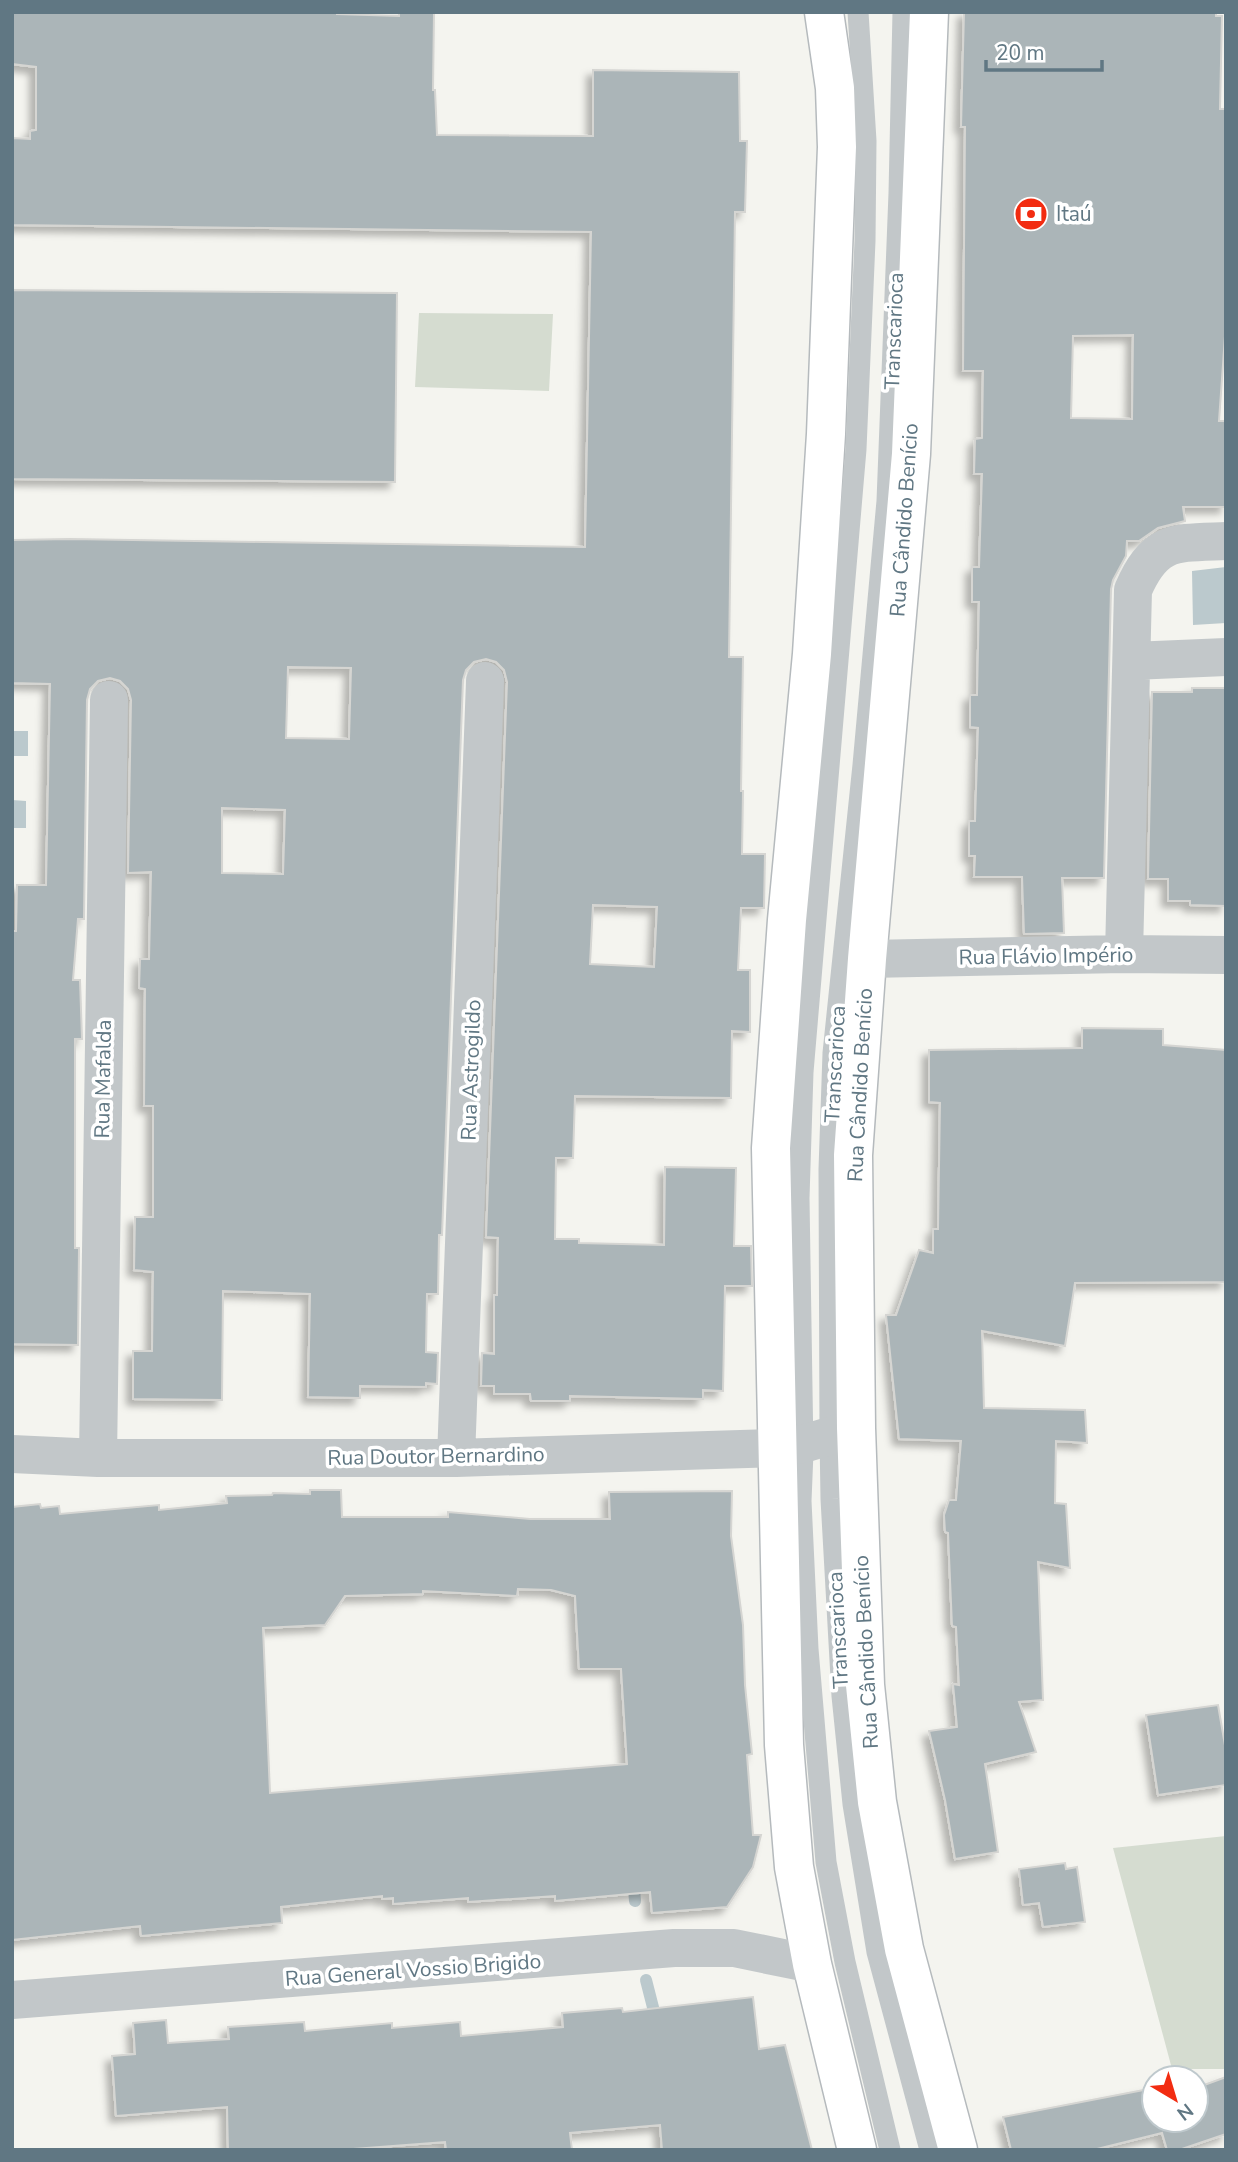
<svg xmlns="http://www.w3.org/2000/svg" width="1238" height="2162" font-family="'Nunito Sans',sans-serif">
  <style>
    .green { fill: #d5dcd0 }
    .water { fill: #bbc9cd }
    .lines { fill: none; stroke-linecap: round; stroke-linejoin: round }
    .stream { stroke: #bbc9cd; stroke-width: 12 }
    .building { fill: #abb5b8; stroke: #d5d5d2; stroke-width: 2; fill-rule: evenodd; filter: url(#shadow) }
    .primary-casing { stroke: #b5babd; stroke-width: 41 }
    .service { stroke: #c2c7c9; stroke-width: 21 }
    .minor { stroke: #c2c7c9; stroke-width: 38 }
    .primary { stroke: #fff; stroke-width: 38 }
    .labels { text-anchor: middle; stroke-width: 7; stroke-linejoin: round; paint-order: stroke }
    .poi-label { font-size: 21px; fill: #607783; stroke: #fff; text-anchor: start }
    .street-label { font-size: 21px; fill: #607783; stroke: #fff }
  </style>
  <defs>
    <filter id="shadow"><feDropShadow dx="-6" dy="6" stdDeviation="3.5" flood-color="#0004"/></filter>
  </defs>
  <rect width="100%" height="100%" fill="#f4f4ef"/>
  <path class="green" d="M419,313l134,1 -4,77 -134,-4z
    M1226,1836v233h-54l-59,-221z"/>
  <path class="water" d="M1226,567v56l-33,2 -1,-54z
    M12,731h16v25h-16z
    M12,800l14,1v27h-14z"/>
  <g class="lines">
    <path class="stream" d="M633,1877l2,24
      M646,1980l11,43"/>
  </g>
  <path class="building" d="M12,12h325v2l62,2v-4h35l-1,78h2l2,45 156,1v-66l146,2 1,69h7l-2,71h-10l-6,445h14l-2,134h2l-1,63h23l-1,54h-23l-3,62h12v62l-18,-1 -1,67 -156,-2 -2,62h-17l-1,81h24v4l85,2 1,-78 71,1 -2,78h17l1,40h-27l-2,105 -20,-1v9l-133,-3v5h-39l-1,-7h-36v-8h-13l1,-33 12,1v-59h3l1,-57 -12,-1 21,-555 -3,-12 -8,-8 -10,-3 -12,3 -8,8 -3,10 -21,555h-3l-1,59h-11l-1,58 12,1 -1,31 -11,-1v4l-66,-1v12l-52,-1 2,-103 -87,-3 -1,109 -89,-1v-48h19l1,-79 -19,-2 1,-53h18v-111h-9l1,-117 -6,-1 1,-29h9l2,-87 -23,1 3,-173 -3,-11 -8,-8 -10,-3 -12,3 -8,8 -3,11 -3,219h-6l-5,61h7l2,59h-7v209h4l-1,97 -66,-1v-413h4l1,-46h29l4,-201 -38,-1v-143l58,-1 515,8 6,-315 -579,-7v-87l18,1v-8l6,-1v-63l-24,-3zM288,667l63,1 -2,71 -63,-1zM222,808l63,2 -2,64 -61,-1zM593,905l64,2 -3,60 -64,-3z
    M964,12h252v4h6l-2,93h6v213l-7,99h7v86h-43l2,14 -27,7 -19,13h-12l-1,15 -13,24 -2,9 -7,289h-42l2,55 -40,1 -2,-57h-48l1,-21h-6v-35h6l3,-93 -8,-1v-32h7l2,-93h-7v-35h7l3,-93h-8l1,-35 7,-1 1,-67h-20l2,-244h-4zM1133,335l-1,84 -61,-1 2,-82z
    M12,290l385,3 -2,189 -383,-3z
    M1192,688h34v218l-36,-1v-4h-22v-22h-20l4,-187h40z
    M1082,1028l81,1v16l63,5v232l-151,1 -10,63 -83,-15 2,77 101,2 2,33 -31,-2 -1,62 11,1 4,64 -32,-6 5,138 -24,2 17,50 -51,12 13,88 -43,7 -10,-59 -16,-69 28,-4 -4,-43 6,1 -3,-58 -4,-1 -4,-93 -3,-1 -1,-17 5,-15h7l5,-59 -62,-2 -13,-124h10l23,-65 14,3v-24h5l2,-126 -11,-1v-52l153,-2z
    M310,1490h31l1,27h106v-5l82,7h80l-1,-27 123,-1 -1,45 12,89 2,60 7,69 -5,1 6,80h8l-8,32 -26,40 -75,6 -2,-21 -95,9v-5l-87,6v-4l-75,6v-6l-11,1v-3l-101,11 1,16 -141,13 -1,-10 -128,14v-433l28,-3 1,4 18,-2 1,8 99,-9v5l68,-7 -1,-7 46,-1 1,-2 37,1zM518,1589l33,1 24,6 4,73h42l6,95 -357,29 -7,-165 62,-3 20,-29 78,-2v-3l94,5z
    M1218,1705l8,46v34l-68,10 -12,-80z
    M1065,1863l1,6 11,-2 8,55 -42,5 -4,-24 -16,2 -4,-36z
    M753,1997l6,52 26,-4 27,105h-150l-2,-25 -90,8 2,17h-126l-1,-8 -105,8h-112l-1,-43 -111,9 -4,-60 23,-2 -2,-31 33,-3 2,23 61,-4 -1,-12 76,-5 1,9 87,-8v5l68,-6 1,14 102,-9 -1,-14 60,-5 1,4z
    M1226,2077v57l-47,16h-12l-5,-17 -69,17h-82l-8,-33 151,-29v32h42v-32z"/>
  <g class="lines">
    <defs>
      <path id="primary" d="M824,12l11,76 2,59 -11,287 -14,220 -25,266 -16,228 13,597 10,122 18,97 45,186
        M929,12l-18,442 -44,505 -14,196 3,273 9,257 12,117 27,147 54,201"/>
    </defs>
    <use href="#primary" class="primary-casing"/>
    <path class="service" d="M858,12l8,129 -1,100 -9,208 -53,623 -4,126 4,254 -2,49 7,148 18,213 19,100 45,188
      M903,12l-4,181 -12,308 -24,264 -30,288 -4,116 1,268 1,62 11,197 11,108 24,148 53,198"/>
    <path class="minor" d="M1132,661l94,-4
      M1124,954l9,-364c22,-51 42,-47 93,-49
      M867,959l257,-5 102,1
      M12,1454l86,4h358l320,-10 27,-4 53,-16
      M98,1458l11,-758
      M456,1458l29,-777
      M12,2000l662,-52h60l78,16"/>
    <use href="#primary" class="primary"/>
  </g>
  <defs>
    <symbol id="bank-disc" viewBox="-11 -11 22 22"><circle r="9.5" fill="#f22c11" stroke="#fff"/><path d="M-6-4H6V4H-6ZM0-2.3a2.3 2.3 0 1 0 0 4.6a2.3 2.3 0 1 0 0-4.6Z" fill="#fff"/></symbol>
  </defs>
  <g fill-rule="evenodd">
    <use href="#bank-disc" x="1012" y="195" width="38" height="38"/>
  </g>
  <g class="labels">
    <g class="poi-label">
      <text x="1056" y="221">Itaú</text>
    </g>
    <g class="street-label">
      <text transform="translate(894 331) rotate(-88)" y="7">Transcarioca</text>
      <text transform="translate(904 520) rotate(-86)" y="7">Rua Cândido Benício</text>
      <text transform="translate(1046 956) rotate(-1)" y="7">Rua Flávio Império</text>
      <text transform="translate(835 1064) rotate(-87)" y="7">Transcarioca</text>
      <text transform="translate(471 1070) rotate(-88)" y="7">Rua Astrogildo</text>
      <text transform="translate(103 1079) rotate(-89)" y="7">Rua Mafalda</text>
      <text transform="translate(860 1085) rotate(-87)" y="7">Rua Cândido Benício</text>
      <text transform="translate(436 1456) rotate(-1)" y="7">Rua Doutor Bernardino</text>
      <text transform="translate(838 1630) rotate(-93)" y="7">Transcarioca</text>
      <text transform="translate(866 1652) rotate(-93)" y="7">Rua Cândido Benício</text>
      <text transform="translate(413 1970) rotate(-4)" y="7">Rua General Vossio Brigido</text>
    </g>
  </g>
  <rect width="1238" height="2162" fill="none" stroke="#607783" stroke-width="28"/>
  <g transform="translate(1175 2099) rotate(142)"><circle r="33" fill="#ffffff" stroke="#bfc9cd" stroke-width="2"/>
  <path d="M0-5L12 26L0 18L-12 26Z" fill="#f22c11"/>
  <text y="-10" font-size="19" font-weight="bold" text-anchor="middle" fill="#607783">N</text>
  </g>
  <path d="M986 60v10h116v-10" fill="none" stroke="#607783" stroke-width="3.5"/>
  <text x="996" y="60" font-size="21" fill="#607783" stroke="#ffffff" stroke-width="5" paint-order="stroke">20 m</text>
</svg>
